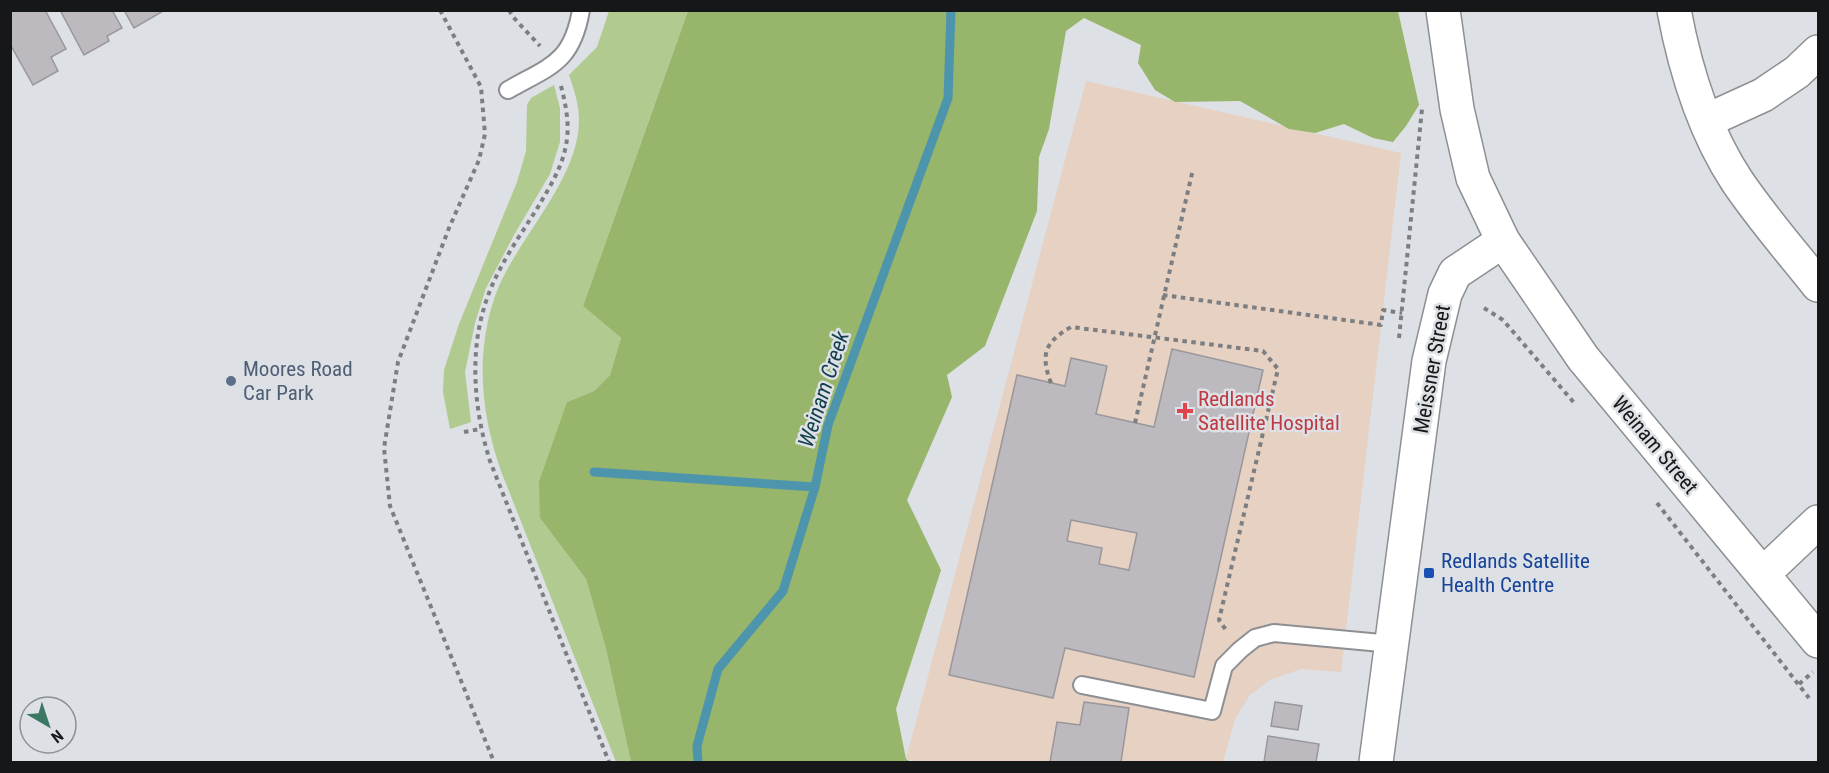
<svg xmlns="http://www.w3.org/2000/svg" width="1829" height="773" font-family="'Roboto Condensed',sans-serif">
  <style>
    .medical { fill: #e6d1c3 }
    .green { fill: #b1ca8f }
    .forest { fill: #97b56b }
    .lines { fill: none; stroke-linecap: round; stroke-linejoin: round }
    .stream { stroke: #4d95ac; stroke-width: 9 }
    .building { fill: #bcbabe; stroke: #99979b; stroke-width: 1.5; fill-rule: evenodd }
    .lane-casing { stroke: #8d8f93; stroke-width: 20 }
    .street-casing { stroke: #8d8f93; stroke-width: 36 }
    .secondary-casing { stroke: #8d8f93; stroke-width: 36 }
    .path { stroke: #7c7e81; stroke-width: 4; stroke-dasharray: 4.5 4.5; stroke-linecap: butt }
    .lane { stroke: #fff; stroke-width: 16 }
    .street { stroke: #fff; stroke-width: 33 }
    .secondary { stroke: #fff; stroke-width: 33 }
    .service-dot { fill: #5c6f8a; stroke: #dde0e4; stroke-width: 2 }
    .health-dot { fill: #e0444e; stroke: #dde0e4; stroke-width: 2 }
    .transit-dot { fill: #1a4fb4; stroke: #dde0e4; stroke-width: 2 }
    .labels { text-anchor: middle; stroke-width: 5; stroke-linejoin: round; paint-order: stroke }
    .service-label { font-size: 21px; fill: #4e5e75; stroke: #dde0e4; text-anchor: start }
    .street-label { font-size: 21px; fill: #161718; stroke: #dde0e4 }
    .health-label { font-size: 21px; fill: #be3a42; stroke: #dde0e4; text-anchor: start }
    .transit-label { font-size: 21px; fill: #164399; stroke: #dde0e4; text-anchor: start }
    .water-label { font-size: 22px; font-style: italic; fill: #103e4c; stroke: #dde0e4 }
  </style>
  <rect width="100%" height="100%" fill="#dde0e4"/>
  <path class="medical" d="M1086,81l315,72 -60,519 -40,-3 -31,11 -20,15 -15,24 -12,43h-303l-14,-3z"/>
  <path class="green" d="M609,11h79l-105,295 38,32 -11,37 -16,16 -27,11 -27,116 46,61 20,70 25,113h-15l-115,-291c-20,-57 -26,-116 -6,-175 20,-56 84,-115 84,-176 0,-16 -5,-30 -10,-45l28,-28z
    M554,85l6,23v34l-10,32 -36,61 -28,53 -11,35 -10,49 6,50 -21,7 -7,-37 1,-22 15,-46 58,-142 9,-31 1,-46 4,-7z"/>
  <path class="forest" d="M688,11h710l21,94 -13,21 -13,16 -20,-4 -29,-14 -29,9 -26,-4 -49,-28 -65,1 -20,-12 -17,-27 3,-18 -57,-27 -18,13 -17,98 -10,28 -2,54 -52,135 -38,29 5,22 -45,103 34,70 -45,139 10,50 5,3h-280l-25,-113 -20,-70 -46,-61 -1,-36 28,-80 27,-11 16,-16 11,-37 -38,-32z"/>
  <g class="lines">
    <path class="stream" d="M594,472l221,15
      M698,762l-1,-16 21,-77 65,-78 32,-104 13,-62 120,-327 3,-88"/>
  </g>
  <path class="building" d="M10,10h35l21,39 -15,8 7,14 -25,14 -23,-41z
    M60,10h52l10,18 -15,8 2,5 -25,14z
    M124,10h41l-31,18z
    M1172,349l91,21 -69,307 -129,-29 -12,50 -104,-23 68,-300 48,11 6,-28 36,8 -11,48 58,13zM1071,520l66,13 -8,37 -30,-6 3,-16 -35,-7z
    M1084,702l45,6 -8,54h-71l7,-40 23,3z
    M1275,702l27,4 -4,24 -27,-4z
    M1268,736l51,8 -3,18h-52z"/>
  <g class="lines">
    <defs>
      <path id="lane" d="M508,90c42,-24 64,-27 73,-80
        M1082,685l130,26 12,-45 16,-16 15,-12 19,-5 118,11"/>
      <path id="street" d="M1674,10c11,59 30,121 63,171 25,37 54,70 81,104
        M1706,121l57,-26 34,-23 21,-20
        M1763,574l55,-52
        M1376,762l53,-401 16,-67 10,-21 48,-32"/>
      <path id="secondary" d="M1443,10l14,99 16,69 30,63 80,117 235,283"/>
    </defs>
    <use href="#lane" class="lane-casing"/>
    <use href="#street" class="street-casing"/>
    <use href="#secondary" class="secondary-casing"/>
    <path class="path" d="M440,10l41,77 4,47 -6,26 -30,68 -51,134 -14,86 6,58 104,256
      M509,10l4,7 27,29
      M561,86c5,19 9,40 5,59 -4,23 -17,43 -28,62 -20,32 -44,65 -54,101 -15,49 -9,106 6,153l119,301
      M1163,295l218,30 2,-15 19,3
      M1484,308l19,12 73,85
      M1399,338l23,-229
      M1051,383c-11,-29 -6,-41 20,-56l192,24 15,18 -59,251 7,10
      M1135,423l58,-254
      M464,432l16,-3
      M1657,503l152,195
      M1799,684l14,-12"/>
    <use href="#lane" class="lane"/>
    <use href="#street" class="street"/>
    <use href="#secondary" class="secondary"/>
  </g>
  <circle class="service-dot" cx="231" cy="381" r="6"/>
  <path class="health-dot" d="M1182 402h6v6h6v6h-6v6h-6v-6h-6v-6h6z"/>
  <rect class="transit-dot" x="1423" y="567" width="12" height="12" rx="3"/>
  <g class="labels">
    <g class="service-label">
      <text x="243" y="376">Moores Road<tspan x="243" dy="24">Car Park</tspan></text>
    </g>
    <g class="street-label">
      <text transform="translate(1432 369) rotate(-80)" y="7">Meissner Street</text>
      <text transform="translate(1655 445) rotate(50)" y="7">Weinam Street</text>
    </g>
    <g class="health-label">
      <text x="1198" y="406">Redlands<tspan x="1198" dy="24">Satellite Hospital</tspan></text>
    </g>
    <g class="transit-label">
      <text x="1441" y="568">Redlands Satellite<tspan x="1441" dy="24">Health Centre</tspan></text>
    </g>
    <g class="water-label">
      <text transform="translate(823 389) rotate(-72)" y="8">Weinam Creek</text>
    </g>
  </g>
  <rect width="1829" height="773" fill="none" stroke="#161718" stroke-width="24"/>
  <g transform="translate(48 725) rotate(141)"><circle r="28" fill="#dde0e4" stroke="#8d9092" stroke-width="1.5"/>
  <path d="M0-4.5L10 22L0 15L-10 22Z" fill="#3b7762"/>
  <text y="-9" font-size="16" font-weight="bold" text-anchor="middle" fill="#161718">N</text>
  </g>
</svg>
